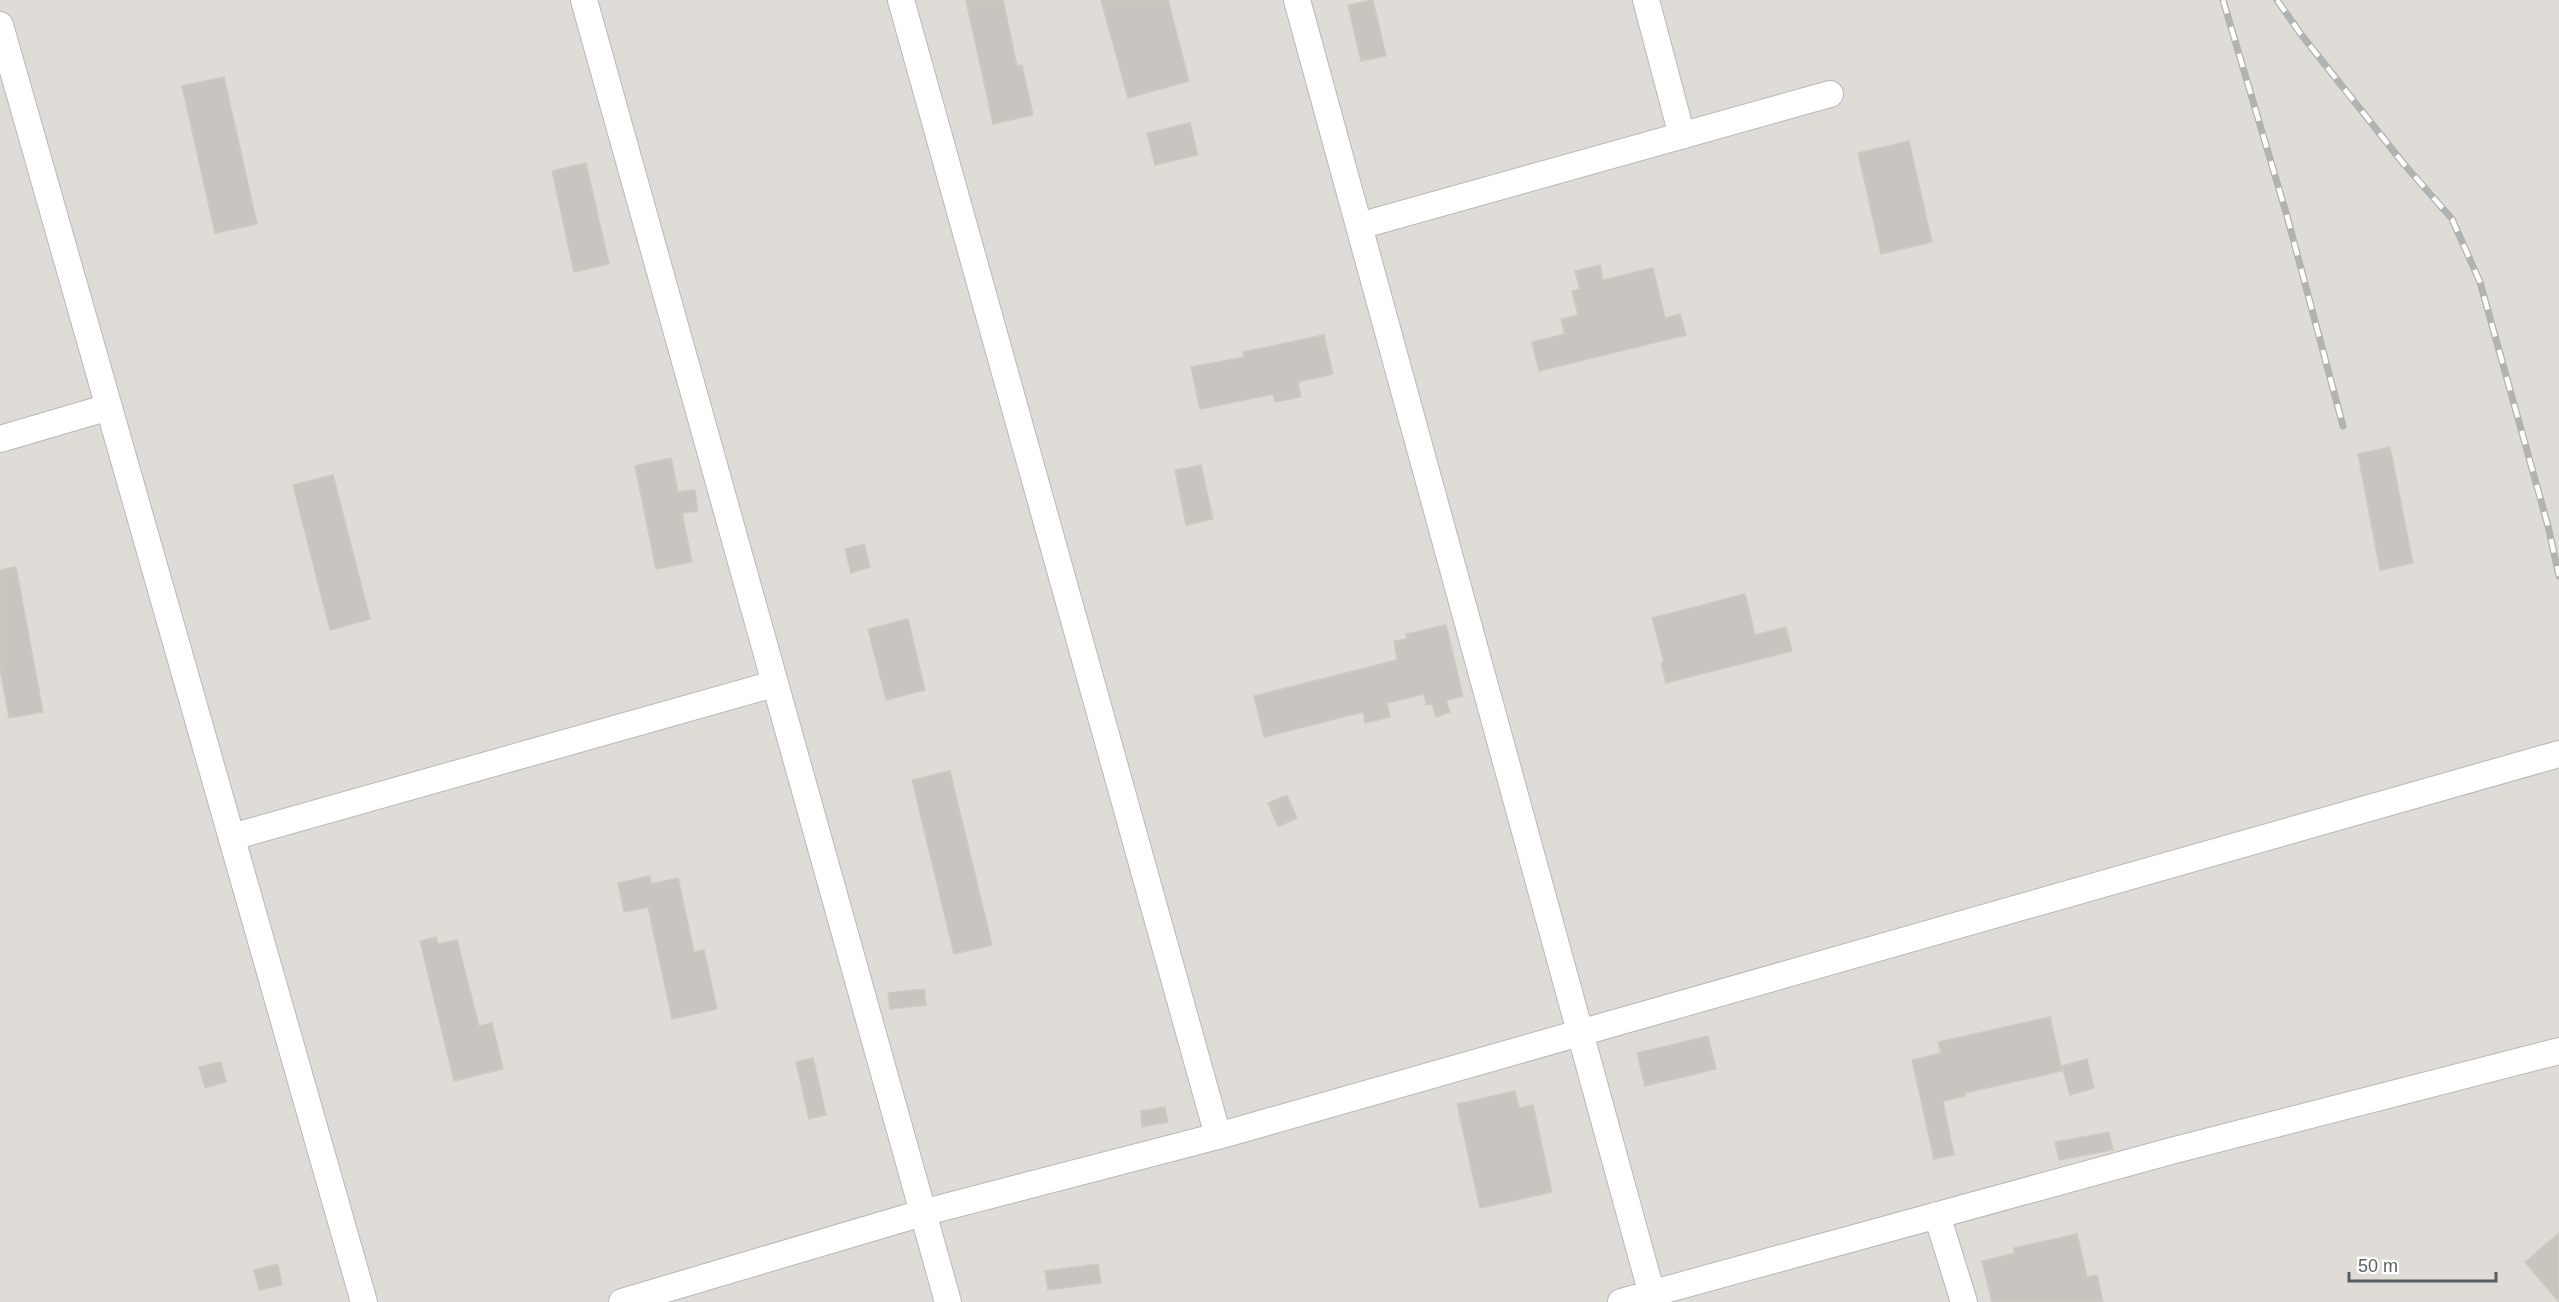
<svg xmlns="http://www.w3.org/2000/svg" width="2559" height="1302" font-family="Arial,sans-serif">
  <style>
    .industrial { fill: #dfdcd8 }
    .building { fill: #c8c5c0; stroke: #cfcabf; stroke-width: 1.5 }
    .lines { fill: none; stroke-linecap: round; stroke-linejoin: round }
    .minor-casing { stroke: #b6b8bd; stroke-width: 28 }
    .minor { stroke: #fff; stroke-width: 26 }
    .rail-casing { stroke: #b1b2b2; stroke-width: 7 }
    .rail { stroke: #fff; stroke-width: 4.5; stroke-dasharray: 14; stroke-linecap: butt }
  </style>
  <rect width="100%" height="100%" fill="#ebe9e0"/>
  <path class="industrial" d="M0,0h2559v1302h-2559z"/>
  <path class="building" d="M966,0h37l14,66 5,-1 11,50 -40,9z
    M1101,0h67l21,81 -61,17z
    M1373,0l13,56 -25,5 -13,-56z
    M224,77l33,147 -42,9 -33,-147z
    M1190,123l8,32 -43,10 -8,-32z
    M1909,141l23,101 -51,12 -23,-101z
    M586,163l23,101 -35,8 -22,-101z
    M1600,265l3,15 50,-12 12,50 15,-4 6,21 -147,36 -7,-29 33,-8 -4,-15 17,-4 -6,-24 8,-2 -5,-18z
    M1324,335l9,39 -35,8 3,15 -26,5 -2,-8 -73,15 -9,-42 53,-10 -1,-5z
    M2390,447l23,116 -33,7 -22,-116z
    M671,458l7,34 17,-2 3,21 -16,2 10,49 -36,7 -21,-103z
    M1201,465l12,54 -27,6 -11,-55z
    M333,475l37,144 -40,11 -37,-145z
    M864,544l6,23 -19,6 -6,-24z
    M16,567l27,145 -34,6 -9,-49v-99z
    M1745,594l10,41 31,-8 6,24 -126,32 -5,-20 3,-1 -12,-44z
    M908,619l17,71 -39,10 -18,-71z
    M1446,625l17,71 -17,4 4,12 -14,5 -4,-13 -6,1 -2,-11 -37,9 3,14 -25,6 -2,-11 -99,25 -10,-41 143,-36 -3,-19 13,-2 -1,-5z
    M950,771l42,174 -38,9 -42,-174z
    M1287,795l10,23 -19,9 -10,-24z
    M650,876l1,8 27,-6 16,74 10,-2 13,59 -45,10 -24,-112 -24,5 -6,-29z
    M436,937l2,7 19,-4 22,86 13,-3 11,46 -49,12 -34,-140z
    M924,989l2,16 -36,4 -2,-16z
    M2050,1017l12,54 -97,22 1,3 -23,5 11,54 -20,4 -22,-99 29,-7 -3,-11z
    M1708,1036l8,33 -71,17 -8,-33z
    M813,1058l13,57 -17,4 -13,-57z
    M2087,1059l7,29 -24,7 -8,-29z
    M221,1062l5,20 -21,6 -6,-21z
    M1515,1091l4,17 14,-3 19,87 -72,16 -23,-104z
    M1165,1107l3,15 -26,5 -1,-16z
    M2109,1132l4,18 -54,10 -4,-18z
    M2559,1233v69l-34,-40z
    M2077,1234l10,43 10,-2 6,27h-111l-10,-41 33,-8 -1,-5z
    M278,1264l4,21 -23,5 -5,-20z
    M1098,1264l3,19 -53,7 -3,-19z"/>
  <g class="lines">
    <defs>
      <path id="minor" d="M584,0l364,1302
        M901,0l317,1136
        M1297,0l357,1302
        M1646,0l36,136
        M0,25l364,1277
        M1359,226l471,-132
        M0,439l109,-32
        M232,837l542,-153
        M1937,1215l27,87
        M622,1302l300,-89 296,-77 1341,-382
        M1621,1302l550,-151 388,-100"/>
    </defs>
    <use href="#minor" class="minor-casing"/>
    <use href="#minor" class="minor"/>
    <defs>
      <path id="rail" d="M2223,0l64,216 56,210
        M2277,0l23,33 103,130 49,56 28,63 68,244 11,50"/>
    </defs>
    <use href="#rail" class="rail-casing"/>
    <use href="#rail" class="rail"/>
  </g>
  <path d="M2349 1272v9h147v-9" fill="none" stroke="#595c61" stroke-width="3"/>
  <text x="2358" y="1272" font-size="18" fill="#595c61" stroke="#ffffff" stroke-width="4.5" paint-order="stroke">50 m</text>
</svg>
